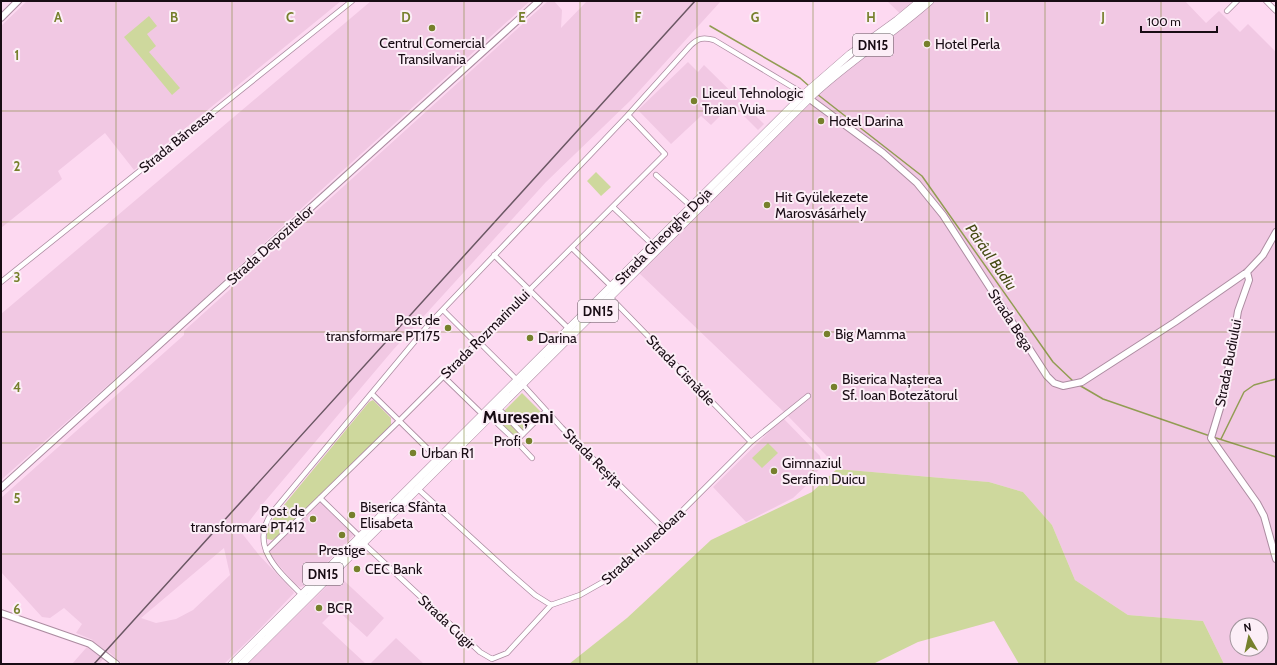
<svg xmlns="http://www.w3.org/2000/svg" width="1277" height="665" font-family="Cabin,sans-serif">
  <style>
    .built { fill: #f1c8e3; fill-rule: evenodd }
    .green { fill: #ced89d }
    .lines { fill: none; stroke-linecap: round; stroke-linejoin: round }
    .stream { stroke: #929c53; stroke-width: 1.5 }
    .street-casing { stroke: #ac8ca1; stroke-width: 6 }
    .secondary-casing { stroke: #ac8ca1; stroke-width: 8 }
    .primary-casing { stroke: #ac8ca1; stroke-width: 8 }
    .street { stroke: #fff; stroke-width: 4.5 }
    .secondary { stroke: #fff; stroke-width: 6 }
    .primary { stroke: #fff; stroke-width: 7 }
    .rail { stroke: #6b5764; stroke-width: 1.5 }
    .grid { fill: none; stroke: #76802c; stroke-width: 1; stroke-opacity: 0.55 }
    .poi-dot { fill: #76802c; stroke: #fceef7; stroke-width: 1.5 }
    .labels { text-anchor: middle; stroke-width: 4; stroke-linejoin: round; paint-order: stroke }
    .shield { fill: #fceef7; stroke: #5c5058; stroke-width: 1 }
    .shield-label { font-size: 13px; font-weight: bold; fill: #180c14 }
    .poi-label { font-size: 14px; fill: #180c14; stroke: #fceef7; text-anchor: start }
    .street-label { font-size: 14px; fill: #180c14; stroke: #fceef7 }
    .water-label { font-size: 15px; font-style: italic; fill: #444a12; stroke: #fceef7 }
    .district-label { font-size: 18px; font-weight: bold; fill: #180c14; stroke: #fceef7 }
    .grid-label { font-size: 13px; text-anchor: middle; font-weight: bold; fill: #76802c; stroke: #fceef7; stroke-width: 4; stroke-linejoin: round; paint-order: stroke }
  </style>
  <rect width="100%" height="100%" fill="#fdd9f1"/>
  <path class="built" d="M27,1h314l-207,169 -29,-37 -47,38 4,8 -61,49v-202z
    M371,1h159l-212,192 -139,129 -178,158v-166z
    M548,1h6l8,9 -1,18 26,-27h134l-90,99 -85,82 -153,168 -132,156 -20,26 18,23 34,36 1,2 -40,42 -30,29h-102l-13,-12 -10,12h-27l21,-24 -17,-7 6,-9 -18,-16 -14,10 -8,-1 -41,-45v-74l183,-163v-4zM224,548l6,27 -37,35 -17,9 -20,4 -15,-5z
    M887,1h298l21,22 13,-12 21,21 8,-8 28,28v612h-52l-21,-43 -75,-6 -53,-35 -23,-55 -29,-33 -34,-10 -152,-13 -12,-15 -40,-41 -146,-140 174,-174 48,-40 49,-36zM1237,625h24v24h-24z
    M688,62l10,10 6,-7 60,59 -6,6 -26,-26 -21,21 -10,-9 -30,28 -33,-34z
    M783,418l37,38 2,9 -13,18 -16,15 -47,24 -33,-35z
    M321,500l34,34 -51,52 -4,1 -5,-3 -24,-28 -1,-5z
    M338,575l46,43 -17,19 -31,-28 -14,14 44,41h-118z
    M396,638l28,26h-54z"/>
  <path class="green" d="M149,16l8,10 -10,8 9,12 -7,6 31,36 -8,7 -48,-58z
    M596,172l15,15 -10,9 -14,-15z
    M522,393l20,20 -26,26 -20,-20z
    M373,400l18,18v7l-114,112 -5,3 -5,-1v-9l7,-13 95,-115z
    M768,443l10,10 -16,15 -10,-10z
    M837,469l152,13 34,10 29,33 23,55 53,35 75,6 21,43h-205l-25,-43 -76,21 -45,22h-304l58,-46 84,-78 101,-48z"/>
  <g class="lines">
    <path class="stream" d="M710,26l90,52 9,8
      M817,94l105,82 131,186 20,19
      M1079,385l24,14 107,37
      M1213,437l63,20
      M1221,439l23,-47 10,-7 22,-6"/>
    <defs>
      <path id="street" d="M1266,1l10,10
        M1227,11l10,-10
        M656,175l36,32
        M613,207l41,39
        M572,248l40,39
        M494,255l75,74
        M1,282l351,-281
        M611,298l140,144
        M443,310l33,33
        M478,341l40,40
        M443,376l36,35
        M523,385l39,43 102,101
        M372,394l66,65
        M502,412l21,22
        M498,424l18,17
        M532,458l-16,-17 28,-28
        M417,488l94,86 24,21 16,10
        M320,498l40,39
        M363,543l117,109 12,7 15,-6 44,-48 29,-10 30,-17 55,-50 86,-86 57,-46
        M266,551l136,-133 263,-264 -37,-39
        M302,595c-22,-23 -53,-47 -31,-81l159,-191 198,-208 62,-69c8,-8 13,-9 24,-6l90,54"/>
      <path id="secondary" d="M1,18l17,-17
        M807,97l76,56 34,30 26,32 104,161 7,7 9,3 19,-4 93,-60 72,-50 16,-17 13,-23
        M1247,272l2,8 -11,31 -14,84 -13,43 46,65 7,13 12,43
        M1,488l538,-487
        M1,613l89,31 26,20"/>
      <path id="primary" d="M232,664l572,-570 46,-40 47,-34 23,-19
        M242,664l570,-568c37,-35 80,-61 118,-95"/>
    </defs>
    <use href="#street" class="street-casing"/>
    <use href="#secondary" class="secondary-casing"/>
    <use href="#primary" class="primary-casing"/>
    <use href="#street" class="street"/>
    <use href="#secondary" class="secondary"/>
    <use href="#primary" class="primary"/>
    <path class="rail" d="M94,664l601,-663"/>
  </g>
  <path class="grid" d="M116,1v663M232,1v663M348,1v663M464,1v663M580,1v663M697,1v663M813,1v663M929,1v663M1045,1v663M1161,1v663M1,111h1275M1,222h1275M1,332h1275M1,443h1275M1,554h1275"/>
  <g class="poi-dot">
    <circle cx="432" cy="28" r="4"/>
    <circle cx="927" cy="44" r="4"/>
    <circle cx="694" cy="101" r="4"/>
    <circle cx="821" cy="121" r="4"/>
    <circle cx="767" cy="205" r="4"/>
    <circle cx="448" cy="328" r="4"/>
    <circle cx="827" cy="334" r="4"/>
    <circle cx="530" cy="338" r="4"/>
    <circle cx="834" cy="387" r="4"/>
    <circle cx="529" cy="441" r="4"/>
    <circle cx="413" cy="453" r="4"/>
    <circle cx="774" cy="471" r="4"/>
    <circle cx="352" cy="515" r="4"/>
    <circle cx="313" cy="519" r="4"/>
    <circle cx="342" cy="535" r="4"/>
    <circle cx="357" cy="569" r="4"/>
    <circle cx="319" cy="608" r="4"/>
  </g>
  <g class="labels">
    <g class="shield">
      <rect x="853" y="34" width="40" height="22" rx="3"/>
      <rect x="578" y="300" width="40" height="22" rx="3"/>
      <rect x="303" y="563" width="40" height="22" rx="3"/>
    </g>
    <g class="shield-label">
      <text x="873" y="50">DN15</text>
      <text x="598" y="316">DN15</text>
      <text x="323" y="579">DN15</text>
    </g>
    <g class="poi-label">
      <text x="432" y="48" text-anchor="middle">Centrul Comercial<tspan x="432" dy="16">Transilvania</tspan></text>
      <text x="935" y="49">Hotel Perla</text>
      <text x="702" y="98">Liceul Tehnologic<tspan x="702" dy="16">Traian Vuia</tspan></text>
      <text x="829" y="126">Hotel Darina</text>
      <text x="775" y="202">Hit Gyülekezete<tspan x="775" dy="16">Marosvásárhely</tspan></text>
      <text x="440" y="325" text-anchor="end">Post de<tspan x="440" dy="16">transformare PT175</tspan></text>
      <text x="835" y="339">Big Mamma</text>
      <text x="538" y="343">Darina</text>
      <text x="842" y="384">Biserica Nașterea<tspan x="842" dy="16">Sf. Ioan Botezătorul</tspan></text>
      <text x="521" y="446" text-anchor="end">Profi</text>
      <text x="421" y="458">Urban R1</text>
      <text x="782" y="468">Gimnaziul<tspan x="782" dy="16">Serafim Duicu</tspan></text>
      <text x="360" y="512">Biserica Sfânta<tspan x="360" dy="16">Elisabeta</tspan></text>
      <text x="305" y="516" text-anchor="end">Post de<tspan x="305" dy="16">transformare PT412</tspan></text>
      <text x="342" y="555" text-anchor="middle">Prestige</text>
      <text x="365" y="574">CEC Bank</text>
      <text x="327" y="613">BCR</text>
    </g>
    <g class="street-label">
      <text transform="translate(176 141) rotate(-39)" y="5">Strada Băneasa</text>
      <text transform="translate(663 236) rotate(-45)" y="5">Strada Gheorghe Doja</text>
      <text transform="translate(270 245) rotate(-42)" y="5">Strada Depozitelor</text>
      <text transform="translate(1011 320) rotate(57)" y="5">Strada Bega</text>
      <text transform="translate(485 334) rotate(-45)" y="5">Strada Rozmarinului</text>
      <text transform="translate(1228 363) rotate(-79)" y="5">Strada Budiului</text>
      <text transform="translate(681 370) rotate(46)" y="5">Strada Cisnădie</text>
      <text transform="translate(593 458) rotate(45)" y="5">Strada Reșița</text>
      <text transform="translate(643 546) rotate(-42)" y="5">Strada Hunedoara</text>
      <text transform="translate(447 622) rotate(43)" y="5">Strada Cugir</text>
    </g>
    <g class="water-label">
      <text transform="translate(991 257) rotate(55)" y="5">Pârâul Budiu</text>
    </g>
    <g class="district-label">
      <text x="518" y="423">Mureșeni</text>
    </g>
  </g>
  <g class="grid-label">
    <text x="58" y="22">A</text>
    <text x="174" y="22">B</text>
    <text x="290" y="22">C</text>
    <text x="406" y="22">D</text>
    <text x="522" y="22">E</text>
    <text x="638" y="22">F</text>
    <text x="755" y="22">G</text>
    <text x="871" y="22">H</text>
    <text x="987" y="22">I</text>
    <text x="1103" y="22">J</text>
    <text x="17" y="60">1</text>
    <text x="17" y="171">2</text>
    <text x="17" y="282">3</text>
    <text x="17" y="392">4</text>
    <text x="17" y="503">5</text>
    <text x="17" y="614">6</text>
  </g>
  <rect width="1277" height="665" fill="none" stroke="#180c14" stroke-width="4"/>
  <g transform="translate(1249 637) rotate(351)"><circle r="19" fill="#fceef7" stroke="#a1949c"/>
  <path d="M0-3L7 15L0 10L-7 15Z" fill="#76802c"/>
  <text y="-6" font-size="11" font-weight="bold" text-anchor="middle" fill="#180c14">N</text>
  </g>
  <path d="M1141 26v6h76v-6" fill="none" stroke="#180c14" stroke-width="2"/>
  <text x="1147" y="26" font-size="12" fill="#180c14" stroke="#fceef7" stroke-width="3" paint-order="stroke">100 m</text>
</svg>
